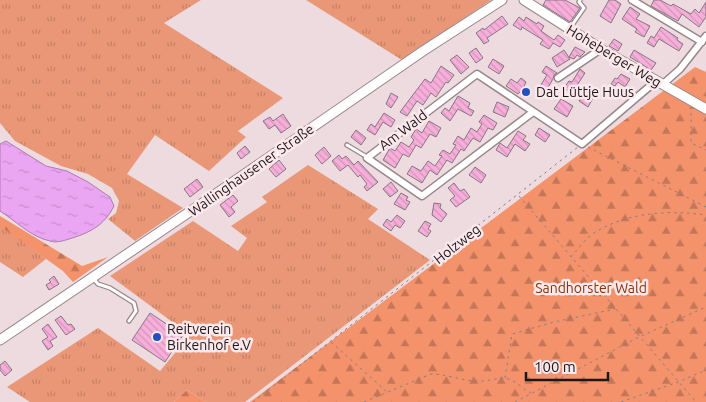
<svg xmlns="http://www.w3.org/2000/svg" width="706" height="402" font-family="Ubuntu,sans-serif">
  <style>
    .grass { fill: url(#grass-tufts) }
    .forest { fill: url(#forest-firs) }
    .water { fill: url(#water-ripples); stroke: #ad7bb1 }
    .building { fill: url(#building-back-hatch); stroke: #85777f }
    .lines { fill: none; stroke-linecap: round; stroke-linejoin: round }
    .service-casing { stroke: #97868a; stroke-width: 5.5 }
    .minor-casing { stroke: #97868a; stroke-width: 9 }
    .tertiary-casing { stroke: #97868a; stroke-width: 11 }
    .path { stroke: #8a7e80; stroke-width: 1; stroke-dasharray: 2.5 4; stroke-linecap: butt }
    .service { stroke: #fff; stroke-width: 3 }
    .minor { stroke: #fff; stroke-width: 6 }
    .tertiary { stroke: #fff; stroke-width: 9 }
    .poi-dot { fill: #2250be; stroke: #fbe8ec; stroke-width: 2 }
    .labels { text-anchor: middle; stroke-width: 5; stroke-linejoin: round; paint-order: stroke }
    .street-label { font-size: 14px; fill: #1d1718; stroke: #fbe8ec }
    .poi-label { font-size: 14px; fill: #1d1718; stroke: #fbe8ec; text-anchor: start }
    .park-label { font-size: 14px; fill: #883305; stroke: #fbe8ec }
  </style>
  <defs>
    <pattern id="grass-tufts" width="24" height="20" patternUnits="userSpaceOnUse" patternTransform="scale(1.25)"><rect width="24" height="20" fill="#e99776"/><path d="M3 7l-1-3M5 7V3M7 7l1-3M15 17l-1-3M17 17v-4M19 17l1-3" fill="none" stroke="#c78165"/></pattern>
    <pattern id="forest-firs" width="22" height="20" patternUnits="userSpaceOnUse" patternTransform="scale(1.25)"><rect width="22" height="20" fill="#f3926b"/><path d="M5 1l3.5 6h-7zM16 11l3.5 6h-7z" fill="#c47657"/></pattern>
    <pattern id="water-ripples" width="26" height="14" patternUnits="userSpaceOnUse" patternTransform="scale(1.25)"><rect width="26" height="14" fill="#eba6f3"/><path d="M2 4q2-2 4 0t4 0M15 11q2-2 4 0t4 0" fill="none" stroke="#c98ed0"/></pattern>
    <pattern id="building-back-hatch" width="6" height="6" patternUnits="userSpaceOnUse" patternTransform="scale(1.25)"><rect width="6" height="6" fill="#f8aeda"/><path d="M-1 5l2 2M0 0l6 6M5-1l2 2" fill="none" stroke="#d495ba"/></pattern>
  </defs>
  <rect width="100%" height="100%" fill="#eddbdf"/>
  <path class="grass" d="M0,0h201l-37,23 119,75 -45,33 8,6 -37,34 -54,-36 -28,39 56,34 -48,33 -27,-22 8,-6 3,-12 -7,-13 -24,-14 -27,-8 -46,-25 -15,-18z
    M306,0h185l-89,60z
    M308,165l70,44 -10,10 62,41 -185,142h-39l-19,-12 -13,12h-144l-23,-15 91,-59 62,43 30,-36 -80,-59 83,-55 45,30 9,-13 -16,-12 36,-24 -5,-5z
    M0,224l46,35 -23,18 -23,-15z"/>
  <path class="forest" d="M695,67l11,5v330h-456z
    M0,216l82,50 26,-9 -35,25 -10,-11 -63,-45z
    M187,390l19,12h-32z"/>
  <path class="water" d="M6,141l40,25 21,5 21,11 22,15 4,9c-10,20 -25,27 -45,33 -6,2 -13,4 -19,2 -19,-4 -34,-20 -50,-30v-67z"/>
  <path class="building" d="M546,0h19l15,8 -10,14 -27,-17z
    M609,0h6l6,4 -10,19 -11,-7z
    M654,0h6l11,6 2,-2 18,10 4,-5 4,4 7,-11v15l-7,10 -17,-13 -4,7 -27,-15z
    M630,7l10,7 -4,5 14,7 -6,11 -9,-5 2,-3 -15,-10z
    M502,16l6,8 -21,14 2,3 -5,3 -8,-11 7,-5 1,2z
    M519,17l5,4 2,-4 11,7 1,-2 6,4 -3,5 13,9 4,-5 7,5 -5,7 -7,-4 -4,6 -9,-5 3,-4 -21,-13 -1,3 -8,-5z
    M661,27l17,11 -1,2 6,4 -4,7 -20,-12 -5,8 -7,-4 4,-7 3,2z
    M614,39l8,5 -4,7 -9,-5z
    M575,47l10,5 -5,5 -3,-2 -3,4 -5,-2z
    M476,48l7,10 -7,5 -7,-10z
    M564,50l6,9 -13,8 -5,-9z
    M634,50l22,13 -5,7 -21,-13z
    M457,55l12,12 -8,7 -11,-14z
    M493,59l11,7 -5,8 -11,-7z
    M441,66l13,9 -6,8 -2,-1 -10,15 -5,-4 -8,12 -6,-4 -10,15 -7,-4 25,-33 6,4z
    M546,66l11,7 -3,2 -1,4 -6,10 4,2 -3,6 -11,-6 10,-16 -5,-3z
    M580,69l5,4 -13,20 -8,-5 5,-7 3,1z
    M621,74l9,5 -5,8 -7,-5 -3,4 -4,-2 4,-6 2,1z
    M521,78l5,4 -2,4 7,5 -4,6 -7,-5 -2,2 -12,-8 5,-7 6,4z
    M391,93l7,4 -7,11 -5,-4z
    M584,93l9,5 -5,9 -9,-6z
    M458,96l12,7 -2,5 6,3 -3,5 -13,-7 -8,12 -9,-8 4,-5 4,3z
    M561,99l12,7 -6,11 -13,-8z
    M497,102l12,5 -4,10 -12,-5z
    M384,113l11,7 -4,7 -8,-5 -8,13 -8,-5 4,-6 4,3z
    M283,114l8,12 -10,7 -6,-8 -6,4 -6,-8 7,-4 3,4z
    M484,115l13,8 -4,7 -5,-2 -8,14 -7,-4 -9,13 -3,-2 -9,14 -5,-3 -10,15 -7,-5 -8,13 -15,-9 5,-8 9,5 7,-10 7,5 7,-10 -3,-1 4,-5 7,4 6,-9 -3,-1 5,-8 6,4 7,-12 6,4 5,-8 -3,-2z
    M429,121l12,7 -5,9 -6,-3 -9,14 -5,-3 -7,12 -6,-3 -8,14 -12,-8 7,-12 5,3 6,-9 8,5 5,-7 -3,-3 5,-8 6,4z
    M539,128l11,7 -5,7 -10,-7z
    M356,130l10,8 -5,7 -10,-8z
    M518,131l8,5 -3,4 7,4 -5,7 -10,-7 -8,13 -11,-7 4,-7 7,5z
    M245,146l5,6 -9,7 -4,-6z
    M324,147l7,9 -9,8 -7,-9z
    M339,155l3,4 4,-3 8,9 4,-4 20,21 -11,9 -3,-4 3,-3 -7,-9 -2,2 -10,-12 -8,6 -8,-10z
    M279,160l7,9 -10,8 -7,-8z
    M475,167l11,8 -5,8 -12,-8z
    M197,179l6,8 -13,10 -6,-8z
    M391,182l7,9 -8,6 -7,-8z
    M454,183l6,8 4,-2 6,8 -14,10 -6,-7 5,-4 -7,-8z
    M401,193l7,4 -2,3 4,2 -5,8 -11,-6z
    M233,195l5,6 -7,6 4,5 -6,5 -9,-12z
    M434,203l7,1 -1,4 7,6 -6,8 -9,-7z
    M397,215l8,6 -5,7 -5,-3 -4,6 -8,-6 4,-6 4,3z
    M425,221l6,3 -3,5 3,2 -4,6 -9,-6z
    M54,276l5,8 -10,6 -3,-5 5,-3 -2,-2z
    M150,313l33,22 -18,27 -33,-22z
    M61,316l7,9 3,-1 4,5 -9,6 -11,-15z
    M48,324l9,13 -7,4 3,5 -5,4 -6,-9 6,-4 -6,-8z
    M5,361l7,9 -7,6 -5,-6v-5z"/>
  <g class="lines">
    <defs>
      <path id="service" d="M570,28l14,-20 -5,-6 1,-2
        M347,145l20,12
        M93,278l5,6 12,4 24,15 2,8 -7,10"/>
      <path id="minor" d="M632,0l70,42
        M558,78l43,-29
        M662,85l18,-16 26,-33
        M533,112l-111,84 -55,-38 110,-84 105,70 74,-63"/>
      <path id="tertiary" d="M524,0l77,49 105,60
        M0,340l207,-140 216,-149 79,-51"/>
    </defs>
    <use href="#service" class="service-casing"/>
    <use href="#minor" class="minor-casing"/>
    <use href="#tertiary" class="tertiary-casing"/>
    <path class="path" d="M691,113v30l15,7
      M588,147l118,60
      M519,196l177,206
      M571,257c8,-9 17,-22 28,-27 32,-18 72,-20 107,-15
      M331,342l55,49
      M505,378l7,-44 42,-12 61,-13
      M253,402l325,-255
      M364,402l67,-28c17,0 33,8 50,7 8,0 16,-3 23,-3 11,1 18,11 27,15
      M515,402l124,-65 67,-30
      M621,402l57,-20 28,-12"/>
    <use href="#service" class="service"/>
    <use href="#minor" class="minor"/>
    <use href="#tertiary" class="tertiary"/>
  </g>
  <g class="poi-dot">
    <circle cx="526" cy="92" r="5"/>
    <circle cx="157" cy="337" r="5"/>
  </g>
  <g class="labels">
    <g class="street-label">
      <text transform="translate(614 56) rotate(31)" y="5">Hoheberger Weg</text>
      <text transform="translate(403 130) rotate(-37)" y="5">Am Wald</text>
      <text transform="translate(251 170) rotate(-35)" y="5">Wallinghausener Straße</text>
      <text transform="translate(457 244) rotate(-38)" y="5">Holzweg</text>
    </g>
    <g class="poi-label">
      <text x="536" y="97">Dat Lüttje Huus</text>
      <text x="167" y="334">Reitverein<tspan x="167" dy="16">Birkenhof e.V</tspan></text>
    </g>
    <g class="park-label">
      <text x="591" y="293">Sandhorster Wald</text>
    </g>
  </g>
  <path d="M526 372v8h82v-8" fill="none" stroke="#1d1718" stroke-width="2.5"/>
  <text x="534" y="372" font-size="15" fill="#1d1718" stroke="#fbe8ec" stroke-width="4" paint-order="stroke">100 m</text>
</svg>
